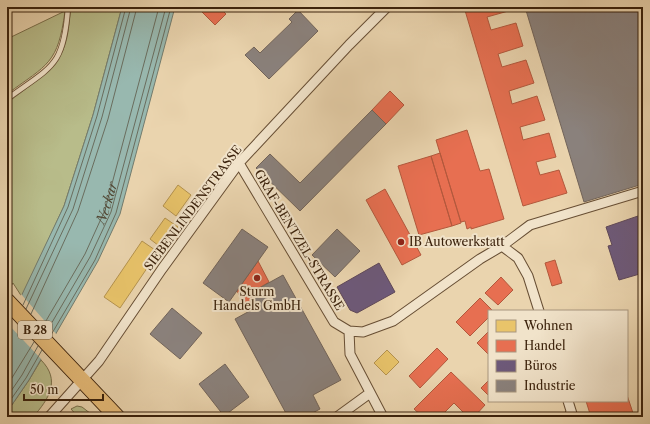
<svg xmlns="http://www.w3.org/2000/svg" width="650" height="424" font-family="'Libre Caslon Text',serif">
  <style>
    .green { fill: #b8bc8a; stroke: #7a6f4b }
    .water { fill: #98b8af; stroke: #737c6e }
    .pier { fill: #ead4ae }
    .homes { fill: #e9c46a; stroke: #b5934e }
    .shops { fill: #e76f51; stroke: #b3583c }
    .offices { fill: #6d597a; stroke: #5e4859 }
    .industry { fill: #8a817c; stroke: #72645a }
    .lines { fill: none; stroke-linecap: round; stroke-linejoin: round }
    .shore { stroke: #6a6d5e; stroke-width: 1 }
    .lane-casing { stroke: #674e34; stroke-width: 6 }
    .street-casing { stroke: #674e34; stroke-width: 11 }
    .primary-casing { stroke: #3b220c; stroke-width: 17 }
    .lane { stroke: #f1e3ca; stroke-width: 4.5 }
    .street { stroke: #f1e3ca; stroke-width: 9 }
    .primary { stroke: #e5ba77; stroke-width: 15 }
    .poi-dot { fill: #8f2418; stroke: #f1e3ca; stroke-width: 1.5 }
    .labels { text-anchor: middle; stroke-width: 4; stroke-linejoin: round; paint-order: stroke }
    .shield { fill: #f1e3ca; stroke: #725c45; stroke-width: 1 }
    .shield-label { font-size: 11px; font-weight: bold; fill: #3b220c }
    .street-label { font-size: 12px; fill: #3b220c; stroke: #f1e3ca }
    .poi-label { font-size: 12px; fill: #3b220c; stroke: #f1e3ca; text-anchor: start }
    .water-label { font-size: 13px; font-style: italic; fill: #524835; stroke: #f1e3ca }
  </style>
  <rect width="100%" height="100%" fill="#ead4ae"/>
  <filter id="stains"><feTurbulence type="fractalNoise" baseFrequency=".005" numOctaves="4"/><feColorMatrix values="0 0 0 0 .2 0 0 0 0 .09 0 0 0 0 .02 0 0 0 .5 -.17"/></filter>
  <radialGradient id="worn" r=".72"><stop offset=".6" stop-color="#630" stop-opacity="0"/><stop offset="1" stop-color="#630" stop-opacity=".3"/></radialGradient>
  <path class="green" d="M71,7h51l-29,108 -29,91 -42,91 -9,-14 -6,9v-189c18,-14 46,-32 56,-53 6,-14 6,-29 8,-43z
    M65,11c-7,53 -17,53 -58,83v-55z
    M41,360c20,20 8,39 -8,57h-26v-5l22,-32z
    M77,406l5,1 13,10h-17l-7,-8z"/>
  <path class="water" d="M122,7h53l-55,207 -22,47 -69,119 -22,32v-86l57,-120 29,-91z"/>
  <path class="pier" d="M21,294l36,41 -14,26 -36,-38z"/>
  <path class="homes" d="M178,185l13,10 -15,21 -13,-10z
    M165,218l13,9 -15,22 -13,-10z
    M142,241l16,11 -38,56 -16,-11z
    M387,350l12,12 -13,13 -12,-12z"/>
  <path class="shops" d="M206,7h13l7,7 -11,11 -13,-13z
    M464,7h47l1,3 -25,7 4,13 25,-7 7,23 -25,8 4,13 24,-7 8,23 -25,8 3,13 25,-8 8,24 -25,7 3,13 26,-7 7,24 -20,5 4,13 19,-5 8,23 -44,13z
    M390,91l14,14 -18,19 -14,-14z
    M467,130l13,41 9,-2 15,50 -33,10v-2l-4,2 -2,-8 -4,1 -25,-82z
    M440,153l21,70 -9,3 -21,-70z
    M431,156l21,70 -33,9 -21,-69z
    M385,189l36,66 -19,10 -36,-65z
    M555,260l7,23 -10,3 -7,-23z
    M258,261l11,21 -15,9 -3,4 6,12 -8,5 -12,-21z
    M501,277l12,13 -15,15 -13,-12z
    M480,298l13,13h-4v6l-19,19 -14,-14z
    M489,331v24l-12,-12z
    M437,348l11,11 -28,29 -11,-12z
    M451,372l34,33 -11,12h-6l-14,-14 -14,14h-17l-9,-8z
    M489,380v16l-8,-8z
    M627,395l7,21 -43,1 -5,-16h41z
    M493,412l5,5h-10z"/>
  <path class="offices" d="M638,216h5v57l-24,7 -11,-34 4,-1 -6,-18z
    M379,263l16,29 -38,21 -7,-3 -13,-23z"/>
  <path class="industry" d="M352,7h9l-5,4z
    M525,7h118v177l-59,18z
    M298,10l20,21 -49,48 -24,-24 9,-8 6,6 32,-31 -3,-3z
    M372,110l14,14 -86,87 -44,-43 14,-14 30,29z
    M242,229l26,18 -39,55 -26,-19z
    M337,229l23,22 -25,26 -23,-22z
    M283,275l58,105 -28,15 7,14 -15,8h-17l-53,-98 22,-12 -6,-12 3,-4z
    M172,308l30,25 -22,26 -30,-25z
    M225,364l24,33 -25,19 -25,-32z"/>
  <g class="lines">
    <g class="shore">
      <path d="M23,305l45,-98 29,-91 29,-109"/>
      <path d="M26,309l47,-100 29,-92 29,-110"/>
      <path d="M31,314l47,-103 30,-92 29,-112"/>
      <path id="s1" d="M43,326l42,-72 20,-44 54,-203"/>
      <path d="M47,331l43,-74 21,-45 55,-205"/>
      <path d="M51,335l44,-75 21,-47 55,-206"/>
      <path d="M7,386l27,-44"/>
      <path d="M7,397l15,-22 16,-29"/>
      <path d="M7,405l19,-27 16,-28"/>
    </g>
    <defs>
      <path id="lane" d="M7,99c45,-33 57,-32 61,-92
        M564,417l7,-7"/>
      <path id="street" d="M239,163l95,159 15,9 14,1 30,-11 87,-62 22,-13 16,12 10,18 11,35
        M502,246l28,-21 113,-34
        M349,331l1,23 33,63
        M568,401l5,16
        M49,417l50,-56 63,-92 77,-106 110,-118 38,-38
        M337,417l33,-24"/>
      <path id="primary" d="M7,301l110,116"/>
    </defs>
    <use href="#lane" class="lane-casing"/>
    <use href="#street" class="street-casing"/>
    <use href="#primary" class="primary-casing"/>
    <use href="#lane" class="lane"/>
    <use href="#street" class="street"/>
    <use href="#primary" class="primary"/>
  </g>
  <g class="poi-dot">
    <circle cx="401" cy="242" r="4"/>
    <circle cx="257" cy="278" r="4"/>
  </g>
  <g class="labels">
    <rect class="shield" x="18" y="321" width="34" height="18" rx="3"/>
    <g class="shield-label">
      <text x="35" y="334">B 28</text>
    </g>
    <g class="street-label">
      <text transform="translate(193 208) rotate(-53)" y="4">SIEBENLINDENSTRASSE</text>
      <text transform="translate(299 240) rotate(59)" y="4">GRAF-BENTZEL-STRASSE</text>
    </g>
    <g class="poi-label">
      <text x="409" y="246">IB Autowerkstatt</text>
      <text x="257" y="296" text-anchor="middle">Sturm<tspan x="257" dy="14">Handels GmbH</tspan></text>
    </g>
    <g class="water-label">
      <text dy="5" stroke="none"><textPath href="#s1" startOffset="139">Neckar</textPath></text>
    </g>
  </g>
  <rect width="650" height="424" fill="none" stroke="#ead4ae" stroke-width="24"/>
  <rect x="8" y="8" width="634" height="408" fill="none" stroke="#3b220c" stroke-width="2"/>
  <rect x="12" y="12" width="626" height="400" fill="none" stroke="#3b220c"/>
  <rect x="488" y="310" width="140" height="92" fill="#f1e3ca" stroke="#a8967e"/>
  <rect x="496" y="320" width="20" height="12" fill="#e9c46a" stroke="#a8967e"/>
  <text x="524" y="330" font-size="12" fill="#3b220c">Wohnen</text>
  <rect x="496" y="340" width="20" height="12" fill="#e76f51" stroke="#a8967e"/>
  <text x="524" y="350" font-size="12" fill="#3b220c">Handel</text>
  <rect x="496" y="360" width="20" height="12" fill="#6d597a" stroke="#a8967e"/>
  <text x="524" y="370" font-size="12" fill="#3b220c">Büros</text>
  <rect x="496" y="380" width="20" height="12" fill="#8a817c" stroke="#a8967e"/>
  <text x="524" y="390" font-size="12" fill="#3b220c">Industrie</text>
  <path d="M24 394v6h79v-6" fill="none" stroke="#3b220c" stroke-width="2"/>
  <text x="30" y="394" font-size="12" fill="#3b220c" stroke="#f1e3ca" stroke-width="3" paint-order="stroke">50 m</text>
  <rect width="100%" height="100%" filter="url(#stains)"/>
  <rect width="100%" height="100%" fill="url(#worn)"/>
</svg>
